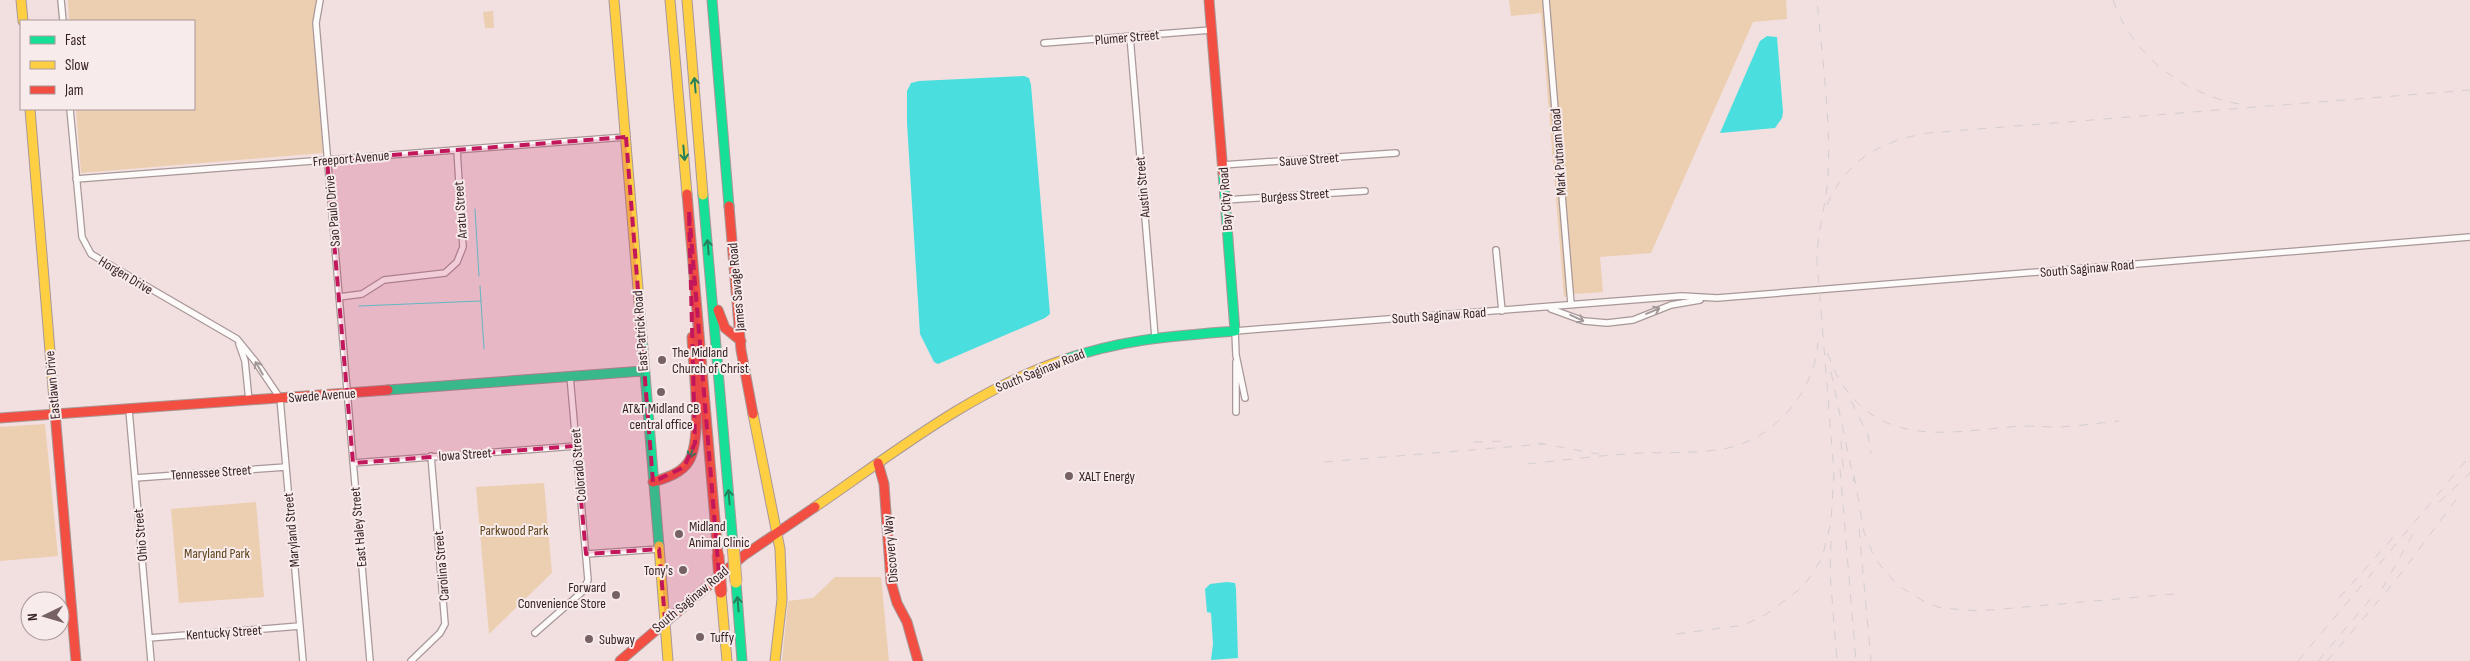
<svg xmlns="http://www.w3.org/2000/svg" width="2470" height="661" font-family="'Sofia Sans Condensed',sans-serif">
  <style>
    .green { fill: #ecceb0 }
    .water { fill: #4adede }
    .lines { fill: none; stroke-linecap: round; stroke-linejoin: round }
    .stream { stroke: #4adede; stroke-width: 1 }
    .street-casing { stroke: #a99898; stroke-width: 8 }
    .fast-casing { stroke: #a99898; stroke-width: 11 }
    .slow-casing { stroke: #a99898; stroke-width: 11 }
    .jam-casing { stroke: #a99898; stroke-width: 11 }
    .street { stroke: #fdfafa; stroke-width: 5.5 }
    .fast { stroke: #16e098; stroke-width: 9 }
    .slow { stroke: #ffcf43; stroke-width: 9 }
    .jam { stroke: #f24e42; stroke-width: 9 }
    .rail { stroke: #d5cfcf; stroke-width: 1; stroke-dasharray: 9 9; stroke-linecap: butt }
    .slow-bridge-casing { stroke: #b8a0a2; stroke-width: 13; stroke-linecap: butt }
    .jam-bridge-casing { stroke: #b8a0a2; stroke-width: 13; stroke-linecap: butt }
    .slow-bridge { stroke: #ffcf43; stroke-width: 11 }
    .jam-bridge { stroke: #f24e42; stroke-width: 11 }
    .oneway { stroke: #25805c }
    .oneway2 { stroke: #a39798 }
    .marked { fill: #c2185b; fill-opacity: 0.2; stroke: #c2185b; stroke-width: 4; stroke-dasharray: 10 6; stroke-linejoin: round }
    .poi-dot { fill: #766264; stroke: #f7ebeb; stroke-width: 2 }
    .labels { text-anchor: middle; stroke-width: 4; stroke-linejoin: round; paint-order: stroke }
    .street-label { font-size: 14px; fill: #341f21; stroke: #f7ebeb }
    .poi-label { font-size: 14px; fill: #341f21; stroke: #f7ebeb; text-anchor: start }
    .park-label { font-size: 14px; fill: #5d4219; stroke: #f7ebeb }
  </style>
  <rect width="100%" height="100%" fill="#f2dfe0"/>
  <path class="green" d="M68,0h248l-3,21 10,132 -242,20 -5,-64h118v-88h-125z
    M1509,0h277l1,19 -34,3 -102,231 -51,4 3,35 -29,2 -10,3 -23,-284 -30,3z
    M493,11l1,17h-9l-2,-16z
    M45,424l13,132 -58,5v-134z
    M544,483l8,90 -63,61 -13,-147z
    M256,502l8,95 -85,6 -8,-94z
    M835,577h46l8,84h-107l6,-60 25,-3z"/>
  <path class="water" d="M1767,36l10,1 6,75 -1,6 -7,10 -55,5 40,-92z
    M1024,76l5,2 2,7 19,229 -5,4 -107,46 -4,-2 -14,-28 -13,-211v-32l4,-8 8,-2z
    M1227,582l8,1 1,6 2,69 -27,2 2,-16 -2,-31 -4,-1 -2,-23 5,-5z"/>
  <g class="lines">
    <path class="stream" d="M475,209l4,67
      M480,286l4,63
      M359,306l122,-5"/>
    <defs>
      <path id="street" d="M61,0l2,21
        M320,0l-4,23 54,638
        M1546,0l25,304
        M1130,36l25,301
        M1044,43l167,-13
        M70,109l12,128 9,17 146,85 18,22 25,37 23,263
        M1222,165l174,-12
        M76,179l550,-42
        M1225,200l140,-9
        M1496,250l6,61
        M339,297l23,-3 22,-14 61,-7 12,-11 6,-15 -6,-97
        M1551,309l33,12 23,2 26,-3 38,-15 29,-5
        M239,344l6,17 4,40
        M1236,362v50
        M1245,398l-9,-43 -1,-24 447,-35 35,2 753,-61
        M129,410l22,251
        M353,463l223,-17
        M135,478l151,-11
        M586,554l73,-5
        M535,633l47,-41 6,-12 -18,-204
        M149,638l151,-12
        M411,661l29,-28 5,-9 -14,-168"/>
      <path id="fast" d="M712,0l17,206
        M703,195l30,350
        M642,337l17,209
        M1063,360c59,-21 111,-24 172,-29l-12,-158
        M388,390l255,-19
        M736,582l6,79"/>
      <path id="slow" d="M21,0l2,21
        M614,0l28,337
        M670,0l17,194
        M687,0l16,195
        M30,109l25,303
        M753,414l27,135 2,50 -7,62
        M815,507c79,-54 156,-116 248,-147
        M659,546l9,115
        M721,592l6,69"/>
      <path id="jam" d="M1209,0l14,173
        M687,194l31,361
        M729,206l12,144 12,64
        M718,310l7,18 16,13
        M55,412l21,249
        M0,418l388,-28
        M878,463l6,21 7,98 6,21 10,19 11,39
        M653,482c13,-4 29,-9 36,-21 14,-25 4,-94 3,-124
        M620,661l123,-105 72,-49"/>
    </defs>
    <use href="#street" class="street-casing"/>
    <use href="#fast" class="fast-casing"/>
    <use href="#slow" class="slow-casing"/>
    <use href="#jam" class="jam-casing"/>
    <use href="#street" class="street"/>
    <use href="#fast" class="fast"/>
    <use href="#slow" class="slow"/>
    <use href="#jam" class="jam"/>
    <path class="rail" d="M2113,0c18,54 70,94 126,104
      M1827,205c20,-46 54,-64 101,-72l542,-43
      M1827,353c5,9 8,20 13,28 42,65 103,52 169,46 16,-2 33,0 49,0 21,-1 41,-4 61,-6
      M1831,372l23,110
      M1851,401l17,34 3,19
      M1841,441l3,35
      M1474,442l34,-1
      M1538,443l61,11
      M1324,462l220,-18
      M1527,464c38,-4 76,-9 114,-11 29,-1 58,1 87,-5 49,-11 87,-58 90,-106
      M1840,469l16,192
      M1854,475l10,57 11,27 22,26 28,17 16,6 38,3 195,-17
      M2439,502l31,-29
      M1859,529l12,132
      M1831,541l-1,32 7,88
      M2382,589l32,-57
      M2339,598l60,-67
      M1676,634l68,-9 21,-10 39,-29 18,-28 9,-36 3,-50 -17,-211c0,-29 9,-56 11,-84 3,-59 -6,-119 -11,-177
      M2298,661l172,-205
      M2318,661l55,-65
      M2327,661l69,-81 65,-87"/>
    <defs>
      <path id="slow-bridge" d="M733,545l3,37"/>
      <path id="jam-bridge" d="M718,555l3,37"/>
    </defs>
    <use href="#slow-bridge" class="slow-bridge-casing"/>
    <use href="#jam-bridge" class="jam-bridge-casing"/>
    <use href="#slow-bridge" class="slow-bridge"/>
    <use href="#jam-bridge" class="jam-bridge"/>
  </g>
  <defs><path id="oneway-shaft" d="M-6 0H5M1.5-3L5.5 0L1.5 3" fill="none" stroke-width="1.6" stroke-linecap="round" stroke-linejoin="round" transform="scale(1.25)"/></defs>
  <g class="oneway">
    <use href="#oneway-shaft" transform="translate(695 85) rotate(-95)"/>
    <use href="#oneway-shaft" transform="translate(684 153) rotate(85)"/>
    <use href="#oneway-shaft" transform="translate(708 247) rotate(-95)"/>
    <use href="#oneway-shaft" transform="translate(692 451) rotate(108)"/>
    <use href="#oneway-shaft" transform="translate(729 497) rotate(-95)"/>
    <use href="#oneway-shaft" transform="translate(738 604) rotate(-95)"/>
  </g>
  <g class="oneway2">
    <use href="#oneway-shaft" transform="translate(1653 311) rotate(-23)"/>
    <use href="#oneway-shaft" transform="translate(1577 318) rotate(25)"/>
    <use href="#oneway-shaft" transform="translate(259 368) rotate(-120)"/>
  </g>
  <path class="marked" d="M626,137l27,345 31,-15 11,-24 -6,-232 30,363 -54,46 -6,-71 -73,5 -10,-108 -223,17 -26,-303z"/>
  <g class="poi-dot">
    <circle cx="662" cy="360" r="5"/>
    <circle cx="661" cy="392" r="5"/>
    <circle cx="1069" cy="476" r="5"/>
    <circle cx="679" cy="534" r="5"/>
    <circle cx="683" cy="570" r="5"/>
    <circle cx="616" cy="595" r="5"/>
    <circle cx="700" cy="637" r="5"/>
    <circle cx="589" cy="639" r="5"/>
  </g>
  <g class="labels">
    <g class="street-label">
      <text transform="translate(1127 37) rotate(-5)" y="5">Plumer Street</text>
      <text transform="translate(1558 152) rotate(-94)" y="5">Mark Putnam Road</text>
      <text transform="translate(351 158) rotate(-5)" y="5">Freeport Avenue</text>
      <text transform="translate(1309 159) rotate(-4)" y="5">Sauve Street</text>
      <text transform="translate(1142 187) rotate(-95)" y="5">Austin Street</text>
      <text transform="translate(1295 195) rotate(-4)" y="5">Burgess Street</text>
      <text transform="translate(1225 199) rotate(-94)" y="5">Bay City Road</text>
      <text transform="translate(460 210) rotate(-94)" y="5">Aratu Street</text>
      <text transform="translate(332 211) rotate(-95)" y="5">Sao Paulo Drive</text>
      <text transform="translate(2087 268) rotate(-5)" y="5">South Saginaw Road</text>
      <text transform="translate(126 275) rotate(31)" y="5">Horgen Drive</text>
      <text transform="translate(736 287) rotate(-95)" y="5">James Savage Road</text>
      <text transform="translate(1439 315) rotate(-4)" y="5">South Saginaw Road</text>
      <text transform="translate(640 331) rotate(-94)" y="5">East Patrick Road</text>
      <text transform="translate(1040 370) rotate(-22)" y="5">South Saginaw Road</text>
      <text transform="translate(52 385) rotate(-95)" y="5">Eastlawn Drive</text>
      <text transform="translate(322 395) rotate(-4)" y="5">Swede Avenue</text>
      <text transform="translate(465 454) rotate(-4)" y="5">Iowa Street</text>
      <text transform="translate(578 465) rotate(-95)" y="5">Colorado Street</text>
      <text transform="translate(211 472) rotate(-4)" y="5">Tennessee Street</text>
      <text transform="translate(358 527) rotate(-95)" y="5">East Haley Street</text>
      <text transform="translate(291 530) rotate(-95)" y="5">Maryland Street</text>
      <text transform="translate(140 535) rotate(-95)" y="5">Ohio Street</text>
      <text transform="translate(890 549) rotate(-95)" y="5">Discovery Way</text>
      <text transform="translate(441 566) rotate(-95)" y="5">Carolina Street</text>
      <text transform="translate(690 599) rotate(-40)" y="5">South Saginaw Road</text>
      <text transform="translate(224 632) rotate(-4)" y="5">Kentucky Street</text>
    </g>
    <g class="poi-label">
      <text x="672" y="357">The Midland<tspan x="672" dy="16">Church of Christ</tspan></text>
      <text x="661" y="413" text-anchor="middle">AT&amp;T Midland CB<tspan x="661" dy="16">central office</tspan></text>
      <text x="1079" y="481">XALT Energy</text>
      <text x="689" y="531">Midland<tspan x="689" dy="16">Animal Clinic</tspan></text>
      <text x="673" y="575" text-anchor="end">Tony's</text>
      <text x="606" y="592" text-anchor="end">Forward<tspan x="606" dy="16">Convenience Store</tspan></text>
      <text x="710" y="642">Tuffy</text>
      <text x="599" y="644">Subway</text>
    </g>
    <g class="park-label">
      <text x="514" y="535">Parkwood Park</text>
      <text x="217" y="558">Maryland Park</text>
    </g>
  </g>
  <rect x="20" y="20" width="175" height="90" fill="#f7ebeb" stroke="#a9999a"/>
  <rect x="30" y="36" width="25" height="8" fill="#16e098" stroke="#a9999a"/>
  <text x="65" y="45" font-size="15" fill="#341f21">Fast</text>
  <rect x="30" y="61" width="25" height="8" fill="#ffcf43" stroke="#a9999a"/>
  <text x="65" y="70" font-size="15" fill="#341f21">Slow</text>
  <rect x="30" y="86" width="25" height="8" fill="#f24e42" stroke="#a9999a"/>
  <text x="65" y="95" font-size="15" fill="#341f21">Jam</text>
  <g transform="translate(45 616) rotate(265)"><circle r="24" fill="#f7ebeb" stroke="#a9999a"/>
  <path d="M0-4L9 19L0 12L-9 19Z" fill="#766264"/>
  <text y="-8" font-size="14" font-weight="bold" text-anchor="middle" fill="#341f21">N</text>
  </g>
</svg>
